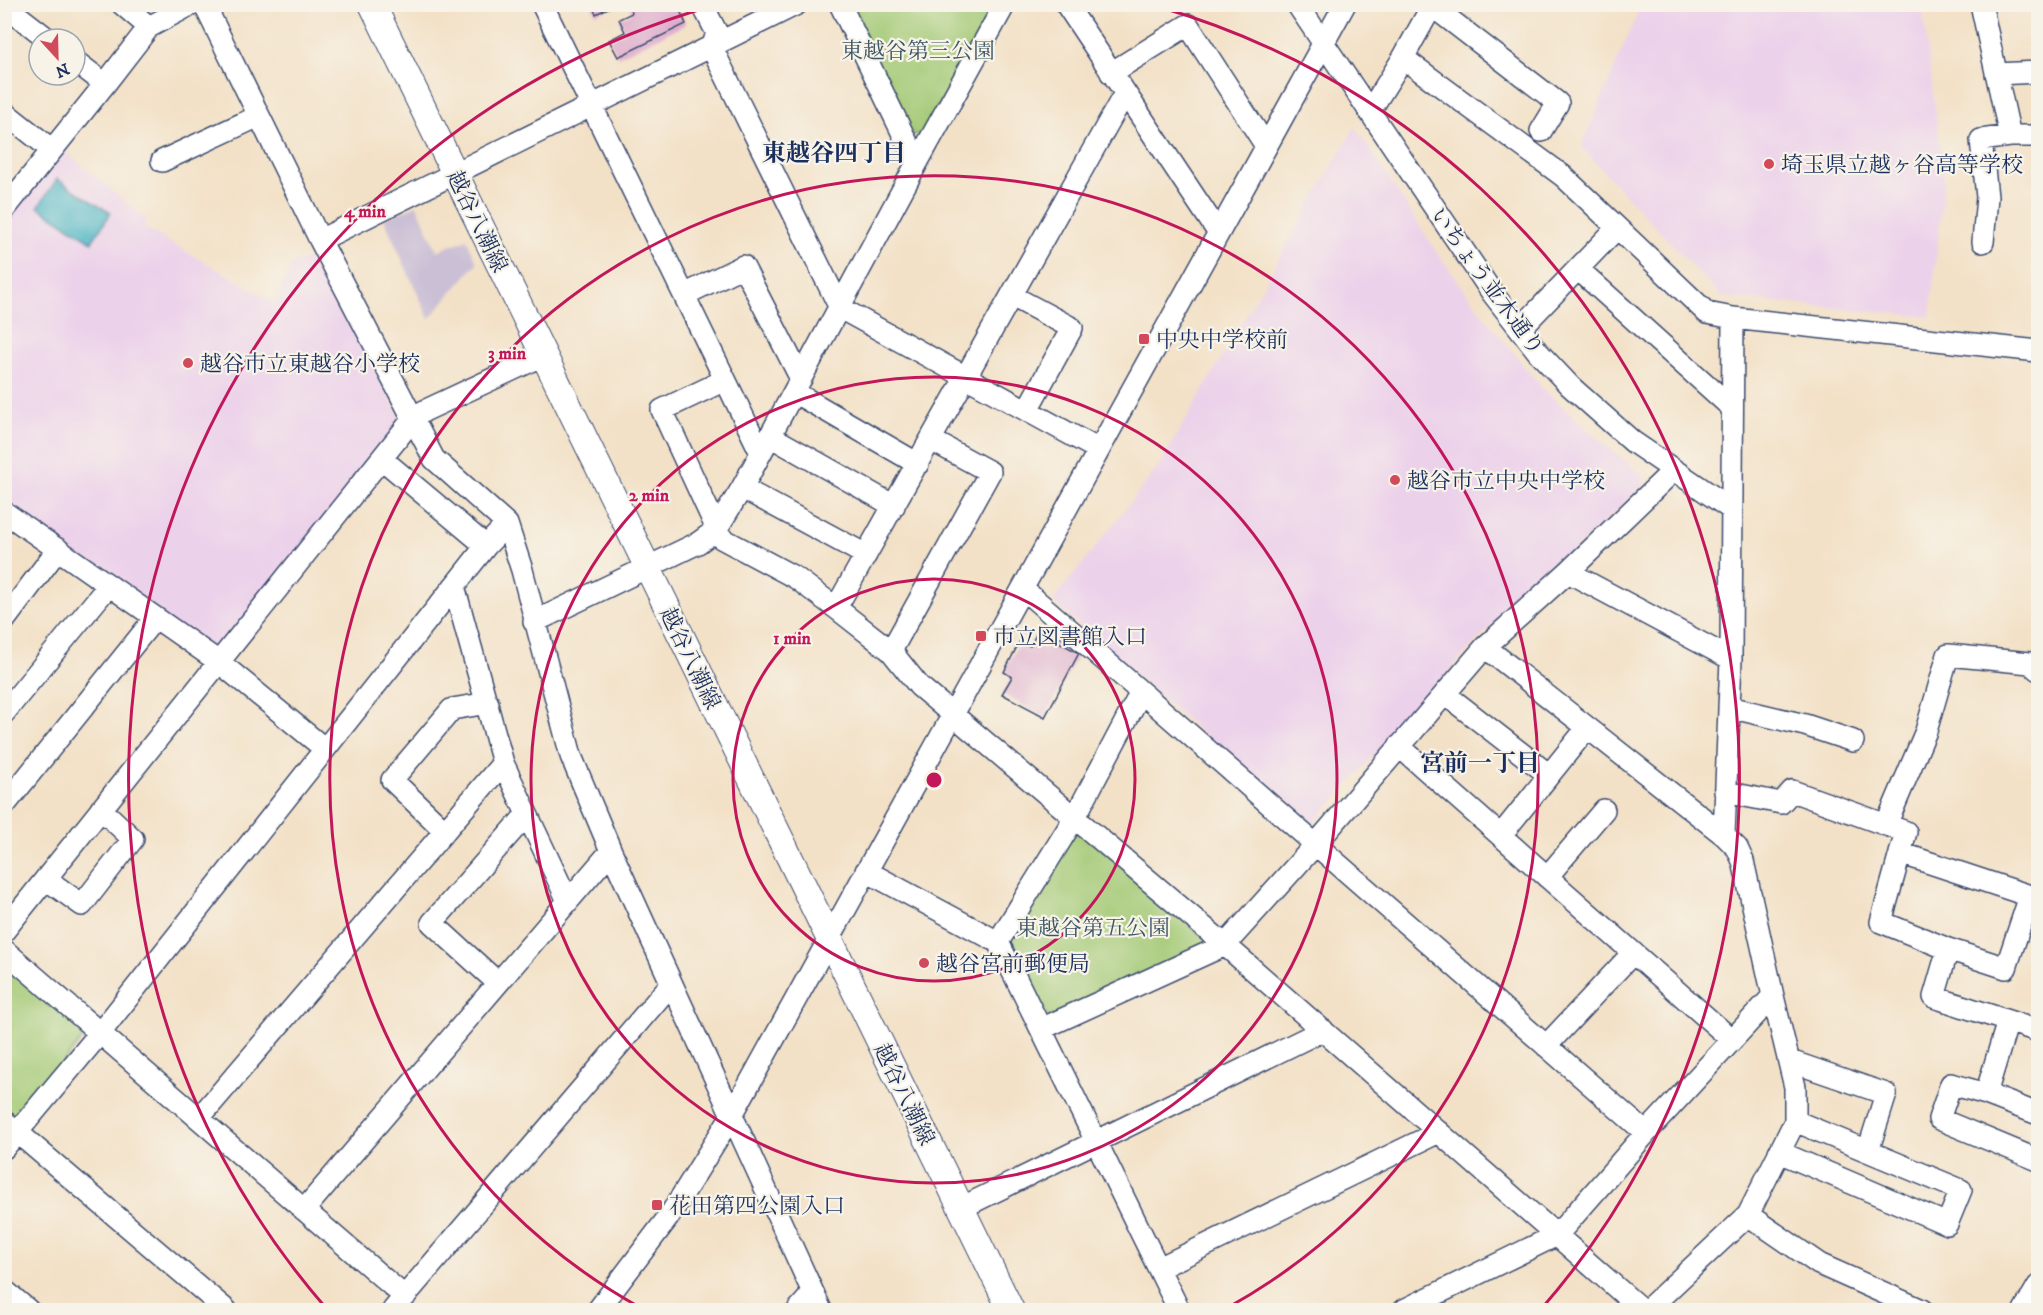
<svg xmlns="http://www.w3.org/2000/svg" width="2043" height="1315" font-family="'IM FELL DW Pica','Noto Serif JP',serif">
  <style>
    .built { fill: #ecd1ea }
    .industrial { fill: #cbbfd5 }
    .green { fill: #a3c974; stroke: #5f7c69; stroke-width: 1.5 }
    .water { fill: #46b2c4; stroke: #307091; stroke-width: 1.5 }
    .building { fill: #dca7ca }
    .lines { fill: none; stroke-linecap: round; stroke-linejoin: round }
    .minor-casing { stroke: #3b4a6e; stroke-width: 24 }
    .major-casing { stroke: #3b4a6e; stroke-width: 28 }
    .minor { stroke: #fff; stroke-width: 21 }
    .major { stroke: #fff; stroke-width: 26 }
    .ring { fill: none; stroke: #c2185b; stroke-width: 3 }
    .poi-dot { fill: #d1495b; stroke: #f7f3e8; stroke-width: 2 }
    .labels { text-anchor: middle; stroke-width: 4.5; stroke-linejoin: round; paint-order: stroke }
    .park-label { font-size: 22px; fill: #3d5664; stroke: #f7f3e8 }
    .poi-label { font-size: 22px; fill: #1b2f5e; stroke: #f7f3e8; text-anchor: start }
    .street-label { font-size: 22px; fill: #1b2f5e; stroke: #f7f3e8 }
    .neighbourhood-label { font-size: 24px; font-weight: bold; fill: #1b2f5e; stroke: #f7f3e8 }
    .centre { fill: #c2185b; stroke: #f7f3e8; stroke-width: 3 }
    .ring-label { font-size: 18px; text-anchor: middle; font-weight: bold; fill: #c2185b; stroke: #f7f3e8; stroke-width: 4.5; stroke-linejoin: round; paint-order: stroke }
  </style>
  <rect width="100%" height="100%" fill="#f7f3e8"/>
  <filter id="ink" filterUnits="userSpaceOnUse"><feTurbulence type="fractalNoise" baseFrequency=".0167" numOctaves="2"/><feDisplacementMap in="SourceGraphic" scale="12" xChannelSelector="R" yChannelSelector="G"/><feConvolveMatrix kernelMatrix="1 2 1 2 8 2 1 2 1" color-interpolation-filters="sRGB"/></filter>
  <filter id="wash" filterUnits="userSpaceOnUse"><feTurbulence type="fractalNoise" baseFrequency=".008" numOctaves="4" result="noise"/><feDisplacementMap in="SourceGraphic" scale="24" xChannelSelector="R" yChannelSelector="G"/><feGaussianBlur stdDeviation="1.35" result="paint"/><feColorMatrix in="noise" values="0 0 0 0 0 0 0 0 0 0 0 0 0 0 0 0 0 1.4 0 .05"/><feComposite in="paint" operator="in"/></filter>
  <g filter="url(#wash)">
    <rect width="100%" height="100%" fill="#f3e1c7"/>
    <path class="built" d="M1641,5h281l22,175 -14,137 -209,-20 -140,-150z
      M1355,127l83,127 52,70 52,64 62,56 38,30 2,12 -170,157 -160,180 -10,1 -251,-223 106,-135z
      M64,150l83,70 -4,7 132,75 16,-37 23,-9 90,168 -186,232 -213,-149v-285z"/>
    <path class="industrial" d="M417,205l20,46 30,-12 10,24 -48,56 -45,-100z"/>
    <path class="green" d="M845,5h149l-71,130 -14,-1z
      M1077,827l136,117 -164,75 -42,-76z
      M4,963l78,66 1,9 -60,74 -12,4 -7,-6z"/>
    <path class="water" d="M57,179l54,34 -19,29 -54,-35z"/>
    <g id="blocks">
      <path class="building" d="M591,4h25l-20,10z
        M628,4h49l9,20 -68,33 -9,-17 16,-8 -6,-13 13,-6z
        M1038,631l41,22 -34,64 -43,-23 10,-17 -8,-5 16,-31 10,5z"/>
    </g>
  </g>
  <g filter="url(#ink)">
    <use href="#blocks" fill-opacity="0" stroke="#3b4a6e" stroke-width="1.5"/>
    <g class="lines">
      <defs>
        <path id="minor" d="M122,4l27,23
          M204,4l116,236 114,219 73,65 15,46 49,186 40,95 210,459
          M542,4l219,449
          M702,4l15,29 -5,15 128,260 259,142
          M840,4l77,159
          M1066,4l152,228
          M1297,4l196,290 45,58 32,34 63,56 98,67
          M1981,4l29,132
          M4,5l44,34
          M1432,6l126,97 -17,28
          M1403,58l160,118 144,137 26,5 305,33
          M75,61l30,23
          M1111,73l77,-48 78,121
          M1996,74l42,-2
          M1370,111l33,-53 30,-54
          M4,112l48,38
          M162,161l97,-45
          M4,210l101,-126 44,-57 43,-23
          M320,240l477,-236
          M1983,242l4,-45 -6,-57 29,-4h28
          M1578,269l153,138
          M684,295l59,-29 58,113
          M1012,296l60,32 -45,82
          M1520,329l97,-101
          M725,380l-63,30 59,128 75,40 40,30 55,43 28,35 306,259 417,365
          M794,392l124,72
          M770,436l124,70
          M382,459l104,87
          M742,488l124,67
          M4,512l215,150 106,87
          M1568,572l163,87
          M454,586l49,177 65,138
          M1023,589l623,544
          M836,608l289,-515
          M4,621l54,-72
          M534,622l164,-79 18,-13 26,-42 175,-325 88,-159
          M1485,647l239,188
          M891,651l99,-179 -59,-32
          M1445,694l104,81
          M1729,707l76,18 48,16
          M4,713l105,-128
          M1399,746l333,294
          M1725,792l56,11 11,-12 114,41 -25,90 67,27 58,19 24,-72 -130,-43
          M4,806l151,-188
          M1886,825l40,-94 22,-76 82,8 8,7
          M445,831l-53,-51 60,-71 36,-6
          M1501,835l86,-107
          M866,871l132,71 181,368
          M1547,877l57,-67
          M46,879l36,26 51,-66 -32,-30
          M4,931l409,-512 11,-8 120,-56
          M998,942l77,-125 66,-125
          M1948,949l-14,48 74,24 -22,73
          M4,950l401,347
          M498,983l-66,-60 95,-109
          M2008,1021l30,10
          M1041,1029l184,-84 91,-101 169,-197 83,-75 105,-101
          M1546,1046l87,-93
          M1790,1061l96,33 -18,57
          M2038,1114l-52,-20 -35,-10 -12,35 99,41
          M199,1118l304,-355
          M4,1121l222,189
          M4,1148l96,-115 386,-487 21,-22
          M1779,1152l168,72 14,-34 -166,-69
          M961,1208l362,-178
          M304,1210l307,-359
          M1748,1215l71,49 103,46
          M1159,1268l280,-136
          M4,1290l24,20
          M393,1310l278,-326
          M598,1310l72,-95 62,-100 613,-1111
          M798,1310l15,-17
          M1404,1310l153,-75 89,-102 127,-137
          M1647,1310l101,-95 47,-94v-34l-22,-91 -30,-135 -6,-13 -13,-13 7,-176 2,-341
          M2024,1310l14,-24"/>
        <path id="major" d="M372,4l639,1306"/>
      </defs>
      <use href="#minor" class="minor-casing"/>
      <use href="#major" class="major-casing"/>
      <use href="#minor" class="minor"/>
      <use href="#major" class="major"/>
    </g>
  </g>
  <g class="ring">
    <circle cx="934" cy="780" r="201"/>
    <circle cx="934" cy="780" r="403"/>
    <path d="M641 1308A604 604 0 1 1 1227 1308"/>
    <path d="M326 1308A805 805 0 0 1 712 6M1156 6A805 805 0 0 1 1542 1308"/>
  </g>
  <g class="poi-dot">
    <circle cx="1769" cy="164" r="6"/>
    <rect x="1138" y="333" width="12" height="12" rx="3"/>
    <circle cx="188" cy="363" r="6"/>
    <circle cx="1395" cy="480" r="6"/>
    <rect x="975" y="630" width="12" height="12" rx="3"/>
    <circle cx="924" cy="963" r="6"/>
    <rect x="651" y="1199" width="12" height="12" rx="3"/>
  </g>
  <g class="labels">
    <g class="park-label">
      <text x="918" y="58">東越谷第三公園</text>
      <text x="1093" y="935">東越谷第五公園</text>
    </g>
    <g class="poi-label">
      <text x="1781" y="172">埼玉県立越ヶ谷高等学校</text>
      <text x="1156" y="347">中央中学校前</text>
      <text x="200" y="371">越谷市立東越谷小学校</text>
      <text x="1407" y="488">越谷市立中央中学校</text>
      <text x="993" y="644">市立図書館入口</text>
      <text x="936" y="971">越谷宮前郵便局</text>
      <text x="669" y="1213">花田第四公園入口</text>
    </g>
    <g class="street-label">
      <text transform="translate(478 221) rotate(64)" y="8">越谷八潮線</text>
      <text transform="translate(1488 281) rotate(54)" y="8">いちょう並木通り</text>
      <text transform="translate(691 658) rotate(64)" y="8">越谷八潮線</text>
      <text transform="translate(905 1094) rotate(64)" y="8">越谷八潮線</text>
    </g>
    <g class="neighbourhood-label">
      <text x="834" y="161">東越谷四丁目</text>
      <text x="1480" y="771">宮前一丁目</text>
    </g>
  </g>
  <circle cx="934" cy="780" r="9" class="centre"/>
  <g class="ring-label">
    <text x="365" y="217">4 min</text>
    <text x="507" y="359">3 min</text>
    <text x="649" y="501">2 min</text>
    <text x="792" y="644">1 min</text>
  </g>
  <rect width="2043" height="1315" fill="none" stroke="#f7f3e8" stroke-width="24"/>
  <g transform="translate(57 57) rotate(158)"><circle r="28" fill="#f7f3e8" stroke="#9fa5b1" stroke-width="1.5"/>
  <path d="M0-4.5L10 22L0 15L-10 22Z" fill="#d1495b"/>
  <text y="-9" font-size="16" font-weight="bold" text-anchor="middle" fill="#1b2f5e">N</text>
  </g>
</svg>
